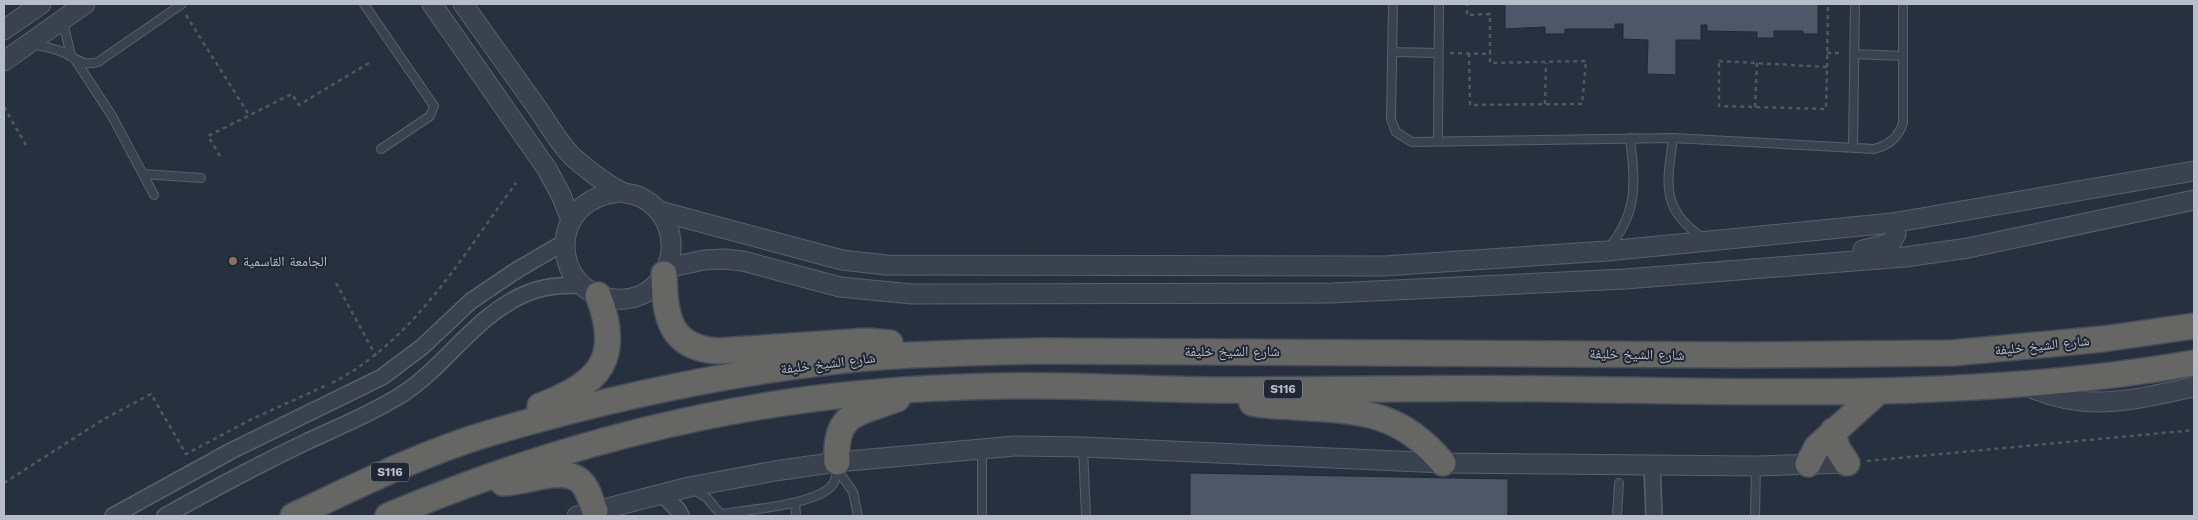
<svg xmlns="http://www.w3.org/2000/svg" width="2198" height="520" font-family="'Work Sans','Noto Naskh Arabic',sans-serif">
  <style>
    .building { fill: #4d5767; stroke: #222936 }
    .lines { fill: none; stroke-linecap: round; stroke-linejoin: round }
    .service-casing { stroke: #59606c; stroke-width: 10 }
    .minor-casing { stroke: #59606c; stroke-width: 18 }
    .tertiary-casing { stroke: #59606c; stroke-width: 21 }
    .trunk-casing { stroke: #464d59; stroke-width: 28 }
    .path { stroke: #495b5f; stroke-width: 2.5; stroke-dasharray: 4 4; stroke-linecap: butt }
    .service { stroke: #3b424f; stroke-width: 8 }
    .minor { stroke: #3b424f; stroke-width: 15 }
    .tertiary { stroke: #3b424f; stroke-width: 19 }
    .trunk { stroke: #666664; stroke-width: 25 }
    .education-dot { fill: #8d6e63; stroke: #202734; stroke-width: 2 }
    .labels { text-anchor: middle; stroke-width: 4; stroke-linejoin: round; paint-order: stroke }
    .shield { fill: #202734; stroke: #8a909c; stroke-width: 1 }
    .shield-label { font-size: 12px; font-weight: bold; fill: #b7bdc9 }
    .poi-label { font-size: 14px; fill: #b7bdc9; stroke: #202734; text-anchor: start }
    .street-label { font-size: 14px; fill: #b7bdc9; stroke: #202734 }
  </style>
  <rect width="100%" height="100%" fill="#27303f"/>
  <path class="building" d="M1505,4h313v30h-15v-3h-29v7h-17v-6l-50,-1v-6h-6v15h-25v35l-29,-1 1,-34 -25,-1v-15h-8v5h-50v5h-20v-7l-40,2z
    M1190,473l318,6v37h-318z"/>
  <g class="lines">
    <defs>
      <path id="service" d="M364,4l70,102 -4,10 -49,33
        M1393,4l-2,115 5,13 16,10 261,-4 201,11c15,-4 24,-11 29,-26v-119
        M63,22l8,34
        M33,44c9,2 19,4 27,7 15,6 22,16 38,11l84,-58
        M1393,52l45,1
        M1854,54l48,2
        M76,61l36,55 42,79
        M1673,138c-6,46 -13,71 30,100
        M1438,142l1,-138
        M1853,148l2,-144
        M144,174l57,4
        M1608,249c31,-38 27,-66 22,-111
        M982,448v68
        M1083,448l3,68
        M837,469l16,23 5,24
        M693,489l14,9 15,18
        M795,503l1,13
        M721,514c25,-4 98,-9 112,-30 4,-5 3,-13 4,-19
        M1617,516l2,-33
        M1755,516l1,-50"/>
      <path id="minor" d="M1652,464l2,52
        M662,494l16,16 3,6
        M113,516l118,-65 151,-74 40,-30 49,-46 46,-31 48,-28
        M165,516c46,-26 93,-51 141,-74 32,-15 65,-28 95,-47 44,-28 73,-78 122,-100 19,-9 38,-10 59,-10"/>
      <path id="tertiary" d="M432,4l115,165 14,26 10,25
        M463,4c25,35 50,70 75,105 11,16 22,36 36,49 14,12 30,25 46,33 4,3 10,2 15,4 13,4 27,16 32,30 13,31 -6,71 -42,74 -72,6 -86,-100 -4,-107
        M4,30l37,-26
        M4,61l81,-57
        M659,211l183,49 44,5 497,1 224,-15 285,-28 302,-52
        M1863,250l28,-7 5,-9 -4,-11
        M667,268l37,-8 20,-1 19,2 97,26 72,7 420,-1 293,-14 280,-22 63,-9 226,-48
        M2025,385c60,29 107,15 169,2
        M577,516l112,-29 86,-16 62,-9 178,-16 68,1 360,16 313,3 91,-3"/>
      <path id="trunk" d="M664,274c1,41 4,74 54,77l149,-10 23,2
        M1252,403c14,3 28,3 42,4 64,4 105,3 149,56
        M540,406c59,-22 83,-47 58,-111
        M1833,431l4,17 10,15
        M837,462c-3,-50 20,-48 60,-63
        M1808,464l9,-17 61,-55
        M503,483c23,0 62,-19 79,0 7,7 9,19 13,28
        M293,516c64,-30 129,-63 197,-83 122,-36 249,-63 376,-75 58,-5 117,-6 175,-7l701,4 210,-2 151,-14 91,-13
        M388,516c135,-57 277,-98 423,-117 63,-8 128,-12 192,-13 73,-2 147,4 220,4 110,0 220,-3 330,-1 214,3 429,11 641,-26"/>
    </defs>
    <use href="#service" class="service-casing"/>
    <use href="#minor" class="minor-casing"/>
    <use href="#tertiary" class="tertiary-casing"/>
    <use href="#trunk" class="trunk-casing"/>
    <path class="path" d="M186,15l63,100
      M1450,53l40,1v-40l-23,1v-11
      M1469,53l1,52 112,-1 4,-43 -96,2v-9
      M1827,53h16
      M1719,61l108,6 -1,42 -107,-3z
      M1827,67l1,-63
      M1545,104l1,-41
      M4,107l22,38
      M1755,107l2,-44
      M220,156l-12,-20 84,-42 7,11 70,-42
      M336,283l40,73
      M332,383c83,-43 130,-127 184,-200
      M1867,461l327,-31
      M4,483l100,-64 47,-25 35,60 64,-34 77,-35"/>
    <use href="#service" class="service"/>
    <use href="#minor" class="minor"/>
    <use href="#tertiary" class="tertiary"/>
    <use href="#trunk" class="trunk"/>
  </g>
  <circle class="education-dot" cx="233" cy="261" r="5"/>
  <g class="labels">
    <g class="shield">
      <rect x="1264" y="379.5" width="38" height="19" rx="4"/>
      <rect x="371" y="462.5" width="38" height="19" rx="4"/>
    </g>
    <g class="shield-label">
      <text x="1283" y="393">S116</text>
      <text x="390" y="476">S116</text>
    </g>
    <g class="poi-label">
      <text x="243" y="266">الجامعة القاسمية</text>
    </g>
    <g class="street-label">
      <text transform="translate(2042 345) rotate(-6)" y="5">شارع الشيخ خليفة</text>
      <text x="1232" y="356">شارع الشيخ خليفة</text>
      <text transform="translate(1637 354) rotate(1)" y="5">شارع الشيخ خليفة</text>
      <text transform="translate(828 363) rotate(-7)" y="5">شارع الشيخ خليفة</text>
    </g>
  </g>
  <rect width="2198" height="520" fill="none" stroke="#b7bdc9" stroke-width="10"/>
</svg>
